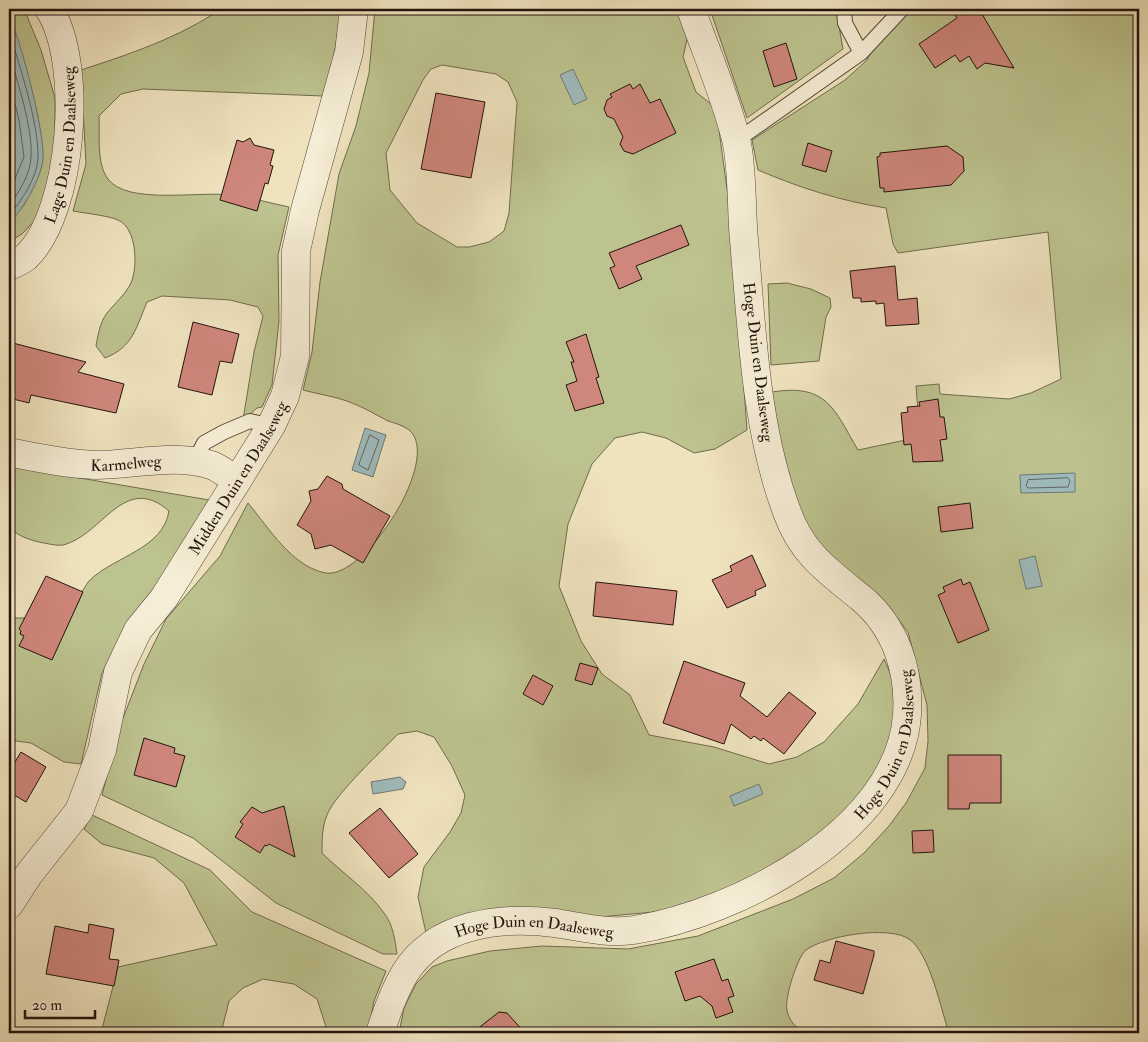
<svg xmlns="http://www.w3.org/2000/svg" width="1148" height="1042" font-family="'IM FELL Double Pica',serif">
  <style>
    .green { fill: #bdc38f; stroke: #706b4e; fill-rule: evenodd }
    .water { fill: #9fbbbc; stroke: #6d7876 }
    .lines { fill: none; stroke-linecap: round; stroke-linejoin: round }
    .shore { stroke: #606764; stroke-width: 1 }
    .building { fill: #cf867b; stroke: #22130d }
    .lane-casing { stroke: #554739; stroke-width: 16 }
    .street-casing { stroke: #554739; stroke-width: 29 }
    .lane { stroke: #f5edd5; stroke-width: 14 }
    .street { stroke: #f5edd5; stroke-width: 28 }
    .labels { text-anchor: middle; stroke-width: 4; stroke-linejoin: round; paint-order: stroke }
    .street-label { font-size: 16px; fill: #22130d; stroke: #f5edd5 }
  </style>
  <rect width="100%" height="100%" fill="#efe3be"/>
  <filter id="stains"><feTurbulence type="fractalNoise" baseFrequency=".004" numOctaves="4"/><feColorMatrix values="0 0 0 0 .2 0 0 0 0 .09 0 0 0 0 .02 0 0 0 .5 -.17"/></filter>
  <radialGradient id="worn" r=".72"><stop offset=".6" stop-color="#630" stop-opacity="0"/><stop offset="1" stop-color="#630" stop-opacity=".3"/></radialGradient>
  <path class="green" d="M9,9h15l17,41 14,48v49l-13,66 -20,21 -13,8v-19l15,-18 19,-46 -5,-42 -29,-101z
    M221,9h121l-10,57 -9,30 -180,-7 -22,5 -22,22c1,19 -3,47 9,63 19,26 91,12 121,16 20,2 41,8 60,12l-11,48 1,66 -7,64 -10,22 -5,1 -14,12 11,-68 9,-36 -5,-9 -28,-7 -68,-4 -15,6c-11,26 -14,45 -42,56l-9,-12c2,-11 4,-24 11,-33 8,-10 18,-18 24,-30 7,-16 6,-55 -13,-63 -8,-4 -34,-7 -45,-9l13,-47 -5,-94c49,-16 97,-32 140,-61z
    M375,9h306l9,18 -7,30 13,35 20,16 16,118 15,204 -32,19 -21,4 -28,-15 -24,-6 -27,6 -23,26 -24,60 -9,62 22,55 21,33 28,21 19,40 65,12 55,17 28,-7 27,-15 34,-38 26,-45 9,21 2,78 -60,79 -149,72 -260,24 -8,-36 6,-30 26,-35 11,-19 4,-18 -13,-29 -18,-29 -17,-6 -19,3c-18,19 -62,59 -71,81 -5,12 -5,26 -5,38 20,20 46,37 62,60 9,11 11,27 13,41h-14l-107,-51 -83,-65 -91,-43 18,-69 24,-62 22,-45 54,-63 28,-53c21,25 44,64 78,70 39,6 117,-115 83,-143 -5,-4 -14,-7 -21,-9 -13,-7 -27,-15 -41,-20 -14,-5 -30,-7 -44,-11l9,-38 8,-70 19,-108 17,-48 13,-53zM442,65l54,9 12,8 9,20 -8,111 -5,18 -15,11 -20,5h-12l-40,-24 -27,-33 -4,-37 37,-73 8,-11z
    M710,9h126l7,40 -96,69z
    M911,9h228v1024h-190c-8,-23 -19,-80 -40,-94 -21,-14 -84,-3 -103,11 -9,7 -22,50 -19,60 2,11 9,18 18,23h-406l5,-25 12,-24 16,-17 15,-6 43,-10 52,-5 86,3 70,-13 95,-37 41,-21 30,-25 25,-27 17,-23 19,-35 3,-27 -1,-36 -19,-73 -19,-25 -70,-61 -30,-54 -16,-78 -1,-22c55,-9 62,17 86,58l62,-13 -4,-51 23,-2 1,10 69,5 22,-6 30,-14 -13,-147 -150,21 -5,-9 -7,-36c-45,-7 -86,-20 -128,-38l-6,-30 93,-60 21,-19 12,-19z
    M787,283l24,6 19,9 1,9 -5,10 -7,44 -48,4 -3,-81z
    M9,466l206,35 -95,136 -18,36 -21,91 -17,-2 -33,-19 -22,-3v-122h19l32,17c7,-13 21,-45 30,-55 25,-24 73,-31 79,-69 -45,-39 -66,24 -106,34 -5,1 -14,-1 -19,-2 -12,-2 -27,-7 -35,-16z
    M92,815l118,55 42,42 134,59 -12,30 -6,32h-40l-11,-34 -23,-15 -31,-5 -20,9 -14,13 -8,32h-120l17,-66 99,-22 -33,-62 -30,-25 -52,-14 -18,-15z"/>
  <path class="water" d="M9,16c12,24 36,117 34,143 -2,20 -20,51 -34,64z
    M573,69l14,30 -13,6 -14,-30z
    M365,428l21,7 -13,42 -21,-7z
    M1075,473v19l-54,1 -1,-18z
    M1035,556l7,30 -16,3 -7,-29z
    M400,777l6,5 -3,7 -30,5 -2,-12z
    M759,784l4,10 -29,12 -4,-10z"/>
  <g class="lines">
    <path class="shore" d="M9,30c10,35 30,93 29,128 -1,20 -17,43 -29,58
      M9,52c8,29 24,76 22,105 0,16 -13,37 -22,49
      M9,80l10,40 5,37 -15,36
      M370,435l9,5 -11,30 -9,-5z
      M1068,478l2,3 -2,6 -40,1 -2,-2 2,-6z"/>
  </g>
  <path class="building" d="M951,9h28l35,59 -29,-5 -8,6 -8,-13 -9,6 -5,-7 -20,13 -16,-24 38,-26z
    M786,43l11,36 -23,8 -11,-36z
    M630,84l3,5 7,-5 10,19 10,-4 16,34 -43,21 -9,-3 -4,-7 3,-7 -9,-18 -7,-3 -3,-7 3,-9 5,-3 -2,-3z
    M436,93l49,9 -14,76 -50,-9z
    M250,138l4,7 20,5 -4,15 3,1 -5,18 -3,-1 -8,28 -37,-11 17,-60 6,2z
    M808,143l24,8 -6,21 -24,-7z
    M947,146l16,11 1,14 -13,14 -67,7v-4h-4l-3,-31 3,-1v-3z
    M681,225l8,20 -53,21 6,13 -23,10 -9,-21 5,-2 -6,-13z
    M895,266l3,34 19,-2 2,26 -33,2 -2,-23 -8,1v-3l-15,1v-4h-8l-3,-27z
    M193,322l46,12 -7,29 -12,-2 -8,34 -34,-8z
    M586,334l13,43 -3,1 8,25 -29,8 -9,-26 11,-4 -6,-19h3l-8,-20z
    M9,342l77,20 -8,10 46,12 -8,29 -85,-18 -2,8 -20,-5z
    M938,399l2,18h4l3,22 -7,1 3,21 -30,1 -2,-18 -7,1 -3,-32 7,-1 -1,-5 13,-1 -1,-4z
    M327,476l15,8 1,5 47,27 -27,47 -32,-18 -16,4 -4,-15 -14,-9 14,-24 -2,-10 9,-2z
    M970,503l3,25 -32,4 -3,-25z
    M752,555l14,31 -11,5 1,4 -29,13 -15,-28 20,-9 -2,-5z
    M46,576l37,16 -31,68 -33,-14 5,-10 -4,-2 1,-3 -2,-2z
    M961,579l2,6 7,-3 19,48 -31,13 -20,-48 7,-3 -2,-5z
    M596,582l81,9 -4,34 -80,-9z
    M684,661l61,22 -5,13 27,21 22,-25 27,21 -32,41 -21,-16 -2,3 -7,-5 -3,3 -20,-15 -7,20 -61,-21z
    M580,663l18,5 -6,17 -17,-5z
    M533,675l20,11 -10,19 -20,-11z
    M144,738l31,10 -1,5 11,3 -9,31 -42,-12z
    M21,752l25,15 -20,35 -17,-10v-20z
    M948,755h53v48h-31l-1,6h-21z
    M284,806l11,51 -26,-13 -2,2 -2,-1 -5,8 -25,-16 8,-13 -3,-2 12,-15 10,6z
    M380,808l38,46 -29,24 -40,-45z
    M933,830l1,22 -21,1 -1,-22z
    M89,924l25,5 -5,30 10,1 -5,26 -68,-12 9,-48 33,7z
    M836,941l38,10v4l-11,39 -49,-14 6,-20 10,3z
    M714,959l8,22 6,-2 6,17 -6,2 5,14 -17,6 -4,-12 -12,-10 -15,5 -10,-29z
    M499,1012l8,1 18,20h-53z"/>
  <g class="lines">
    <defs>
      <path id="lane" d="M844,9l1,14 16,30
        M736,141l125,-88 41,-44
        M194,462l10,-19 20,-11 26,-11 21,5"/>
      <g id="street">
        <path id="s1" d="M9,266c5,-2 12,-5 17,-9 47,-45 58,-194 23,-248"/>
        <path id="s2" d="M9,452c28,6 59,12 87,13 37,0 79,-12 115,0 9,3 18,11 26,16"/>
        <path id="s3" d="M9,905l20,-31 50,-63 23,-61 16,-78 20,-42 26,-32 73,-117 34,-55 14,-30 10,-40 1,-105 9,-41 44,-158 5,-43"/>
        <path id="s4" d="M380,1033c6,-19 14,-42 25,-60 31,-50 97,-57 150,-50 26,4 52,11 79,7 101,-16 265,-99 273,-215 3,-44 -11,-88 -46,-117 -33,-27 -59,-44 -74,-86 -32,-85 -35,-182 -43,-272 -3,-30 -1,-71 -8,-101 -11,-44 -30,-87 -45,-130"/>
      </g>
    </defs>
    <use href="#lane" class="lane-casing"/>
    <use href="#street" class="street-casing"/>
    <use href="#lane" class="lane"/>
    <use href="#street" class="street"/>
  </g>
  <g class="labels">
    <g class="street-label">
      <text dy="6" stroke="none"><textPath href="#s1" startOffset="140">Lage Duin en Daalseweg</textPath></text>
      <text transform="translate(759 362) rotate(83)" y="6">Hoge Duin en Daalseweg</text>
      <text dy="6" stroke="none"><textPath href="#s2" startOffset="118">Karmelweg</textPath></text>
      <text dy="6" stroke="none"><textPath href="#s3" startOffset="491">Midden Duin en Daalseweg</textPath></text>
      <text dy="6" stroke="none"><textPath href="#s4" startOffset="646">Hoge Duin en Daalseweg</textPath></text>
      <text dy="6" stroke="none"><textPath href="#s4" startOffset="211">Hoge Duin en Daalseweg</textPath></text>
    </g>
  </g>
  <rect width="1148" height="1042" fill="none" stroke="#efe3be" stroke-width="30"/>
  <rect x="10" y="10" width="1128" height="1022" fill="none" stroke="#22130d" stroke-width="2.5"/>
  <rect x="15" y="15" width="1118" height="1012" fill="none" stroke="#22130d"/>
  <path d="M25 1010v8h70v-8" fill="none" stroke="#22130d" stroke-width="2.5"/>
  <text x="32" y="1010" font-size="15" fill="#22130d" stroke="#f5edd5" stroke-width="4" paint-order="stroke">20 m</text>
  <rect width="100%" height="100%" filter="url(#stains)"/>
  <rect width="100%" height="100%" fill="url(#worn)"/>
</svg>
